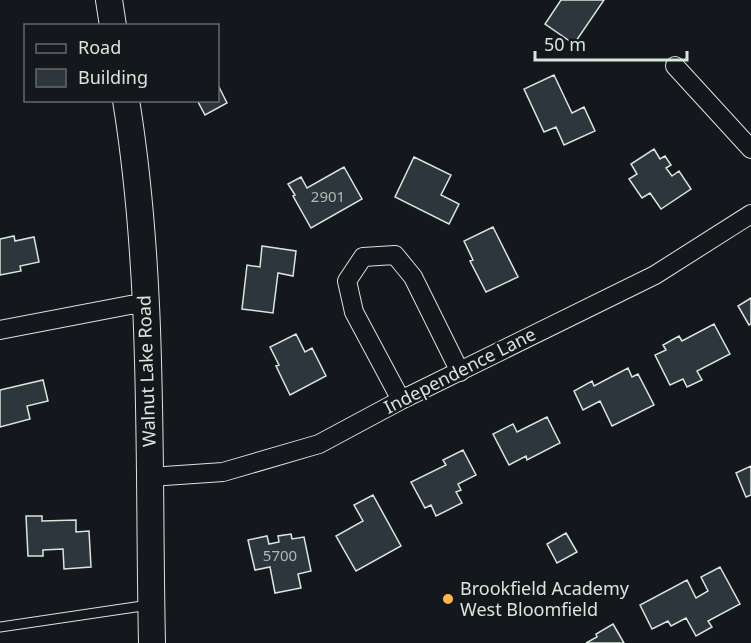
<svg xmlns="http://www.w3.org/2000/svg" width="751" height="643" font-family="'Noto Sans',sans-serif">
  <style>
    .building { fill: #2c363c; stroke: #d8e6dc; stroke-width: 1.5 }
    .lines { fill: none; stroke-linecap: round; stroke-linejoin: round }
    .lane-casing { stroke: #d8e6dc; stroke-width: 11 }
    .street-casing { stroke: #d8e6dc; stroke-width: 20 }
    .secondary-casing { stroke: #d8e6dc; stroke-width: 28 }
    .lane { stroke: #14181c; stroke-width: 9 }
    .street { stroke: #14181c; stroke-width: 18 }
    .secondary { stroke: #14181c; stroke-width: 26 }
    .poi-dot { fill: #ffb74d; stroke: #14181c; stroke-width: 2 }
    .labels { text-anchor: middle; stroke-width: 4.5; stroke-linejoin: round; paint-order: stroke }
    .number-label { font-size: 15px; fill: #adbab4 }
    .street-label { font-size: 18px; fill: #d8e6dc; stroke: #14181c }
    .poi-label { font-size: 18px; fill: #d8e6dc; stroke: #14181c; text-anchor: start }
  </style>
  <rect width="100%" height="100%" fill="#14181c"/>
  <path class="building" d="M561,0h43l-30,44 -29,-20z
    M554,75l18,38 12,-6 11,24 -31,14 -8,-18 -12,5 -20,-43z
    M218,85l9,18 -22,12 -8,-15h21z
    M654,149l6,10 5,-3 6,9 -5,3 6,8 7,-5 12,18 -30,20 -11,-16 -8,5 -13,-19 8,-5 -6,-10z
    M414,157l37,18 -10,20 18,9 -10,20 -54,-27z
    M344,167l18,32 -51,29 -18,-32 2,-1 -7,-11 13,-7 6,11z
    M493,227l25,50 -32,15 -16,-31 3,-1 -9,-19z
    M14,236l1,5 19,-4 5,25 -19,4 1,5 -21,4v-36z
    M262,246l34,5 -3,25 -15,-3 -5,40 -31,-4 5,-44 13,2z
    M751,298v26l-2,1 -11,-19z
    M714,324l16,30 -33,17 5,9 -15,7 -4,-8 -13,6 -15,-30 11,-5 -3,-5 16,-9 3,5z
    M296,334l9,18 7,-4 14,28 -36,19 -14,-29 3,-1 -9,-18z
    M628,368l4,9 6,-3 16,31 -42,21 -12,-25 -17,9 -9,-19 18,-10 2,5z
    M43,380l5,21 -21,5 3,13 -30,8v-37z
    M547,417l13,26 -33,17 -1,-4 -17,9 -16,-31 20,-10 4,8z
    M463,450l13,25 -18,9 3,6 -5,2 6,11 -26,13 -5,-11 -6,3 -14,-26 35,-17 -3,-5z
    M751,466v29l-5,2 -10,-24z
    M373,495l28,51 -45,25 -20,-35 27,-15 -9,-16z
    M26,516h16v5l34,-1v12l13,-1 2,36 -27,2 -1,-20 -20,1v6h-15z
    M566,533l11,19 -20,11 -10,-19z
    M291,534l1,5 12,-2 7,34 -13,3 3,14 -26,5 -5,-26 -15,3 -7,-30 19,-4 2,8 10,-2 -1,-6z
    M720,567l20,37 -32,17 4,6 -16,9 -10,-18 -15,8 -3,-5 -16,8 -12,-24 47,-25 9,18 12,-7 -7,-14z
    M613,624l11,19h-38l11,-6 -1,-3z"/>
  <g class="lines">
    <defs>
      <path id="lane" d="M0,627l149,-22"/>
      <path id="street" d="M675,66l76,83
        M0,330l130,-25 16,-1
        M401,400l-47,-88 -7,-31 16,-24 32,-2 18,22 47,95
        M150,477l73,-5 96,-28 82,-44 254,-125 96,-61"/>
      <path id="secondary" d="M109,0l4,26
        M126,100c29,179 22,363 26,543"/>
    </defs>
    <use href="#lane" class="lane-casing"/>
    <use href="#street" class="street-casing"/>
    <use href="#secondary" class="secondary-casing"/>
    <use href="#lane" class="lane"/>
    <use href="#street" class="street"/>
    <use href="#secondary" class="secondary"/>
  </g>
  <circle class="poi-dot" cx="448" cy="599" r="6"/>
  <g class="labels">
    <g class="number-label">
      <text x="328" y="202">2901</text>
      <text x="280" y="561">5700</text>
    </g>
    <g class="street-label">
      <text transform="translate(147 371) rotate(-92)" y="6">Walnut Lake Road</text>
      <text transform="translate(460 371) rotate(-27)" y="6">Independence Lane</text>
    </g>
    <g class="poi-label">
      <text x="460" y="595">Brookfield Academy<tspan x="460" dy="21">West Bloomfield</tspan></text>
    </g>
  </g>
  <rect x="24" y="24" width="195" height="78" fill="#14181c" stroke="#626a69" stroke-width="1.5"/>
  <rect x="36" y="44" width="30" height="9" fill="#14181c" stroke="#626a69" stroke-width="1.5"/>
  <text x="78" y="54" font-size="18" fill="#d8e6dc">Road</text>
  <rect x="36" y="69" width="30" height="18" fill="#2c363c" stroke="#626a69" stroke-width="1.5"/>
  <text x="78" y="84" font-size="18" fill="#d8e6dc">Building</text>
  <path d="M535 51v9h152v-9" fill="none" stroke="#d8e6dc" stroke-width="3"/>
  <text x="544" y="51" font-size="18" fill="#d8e6dc" stroke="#14181c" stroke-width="4.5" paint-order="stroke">50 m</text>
</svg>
